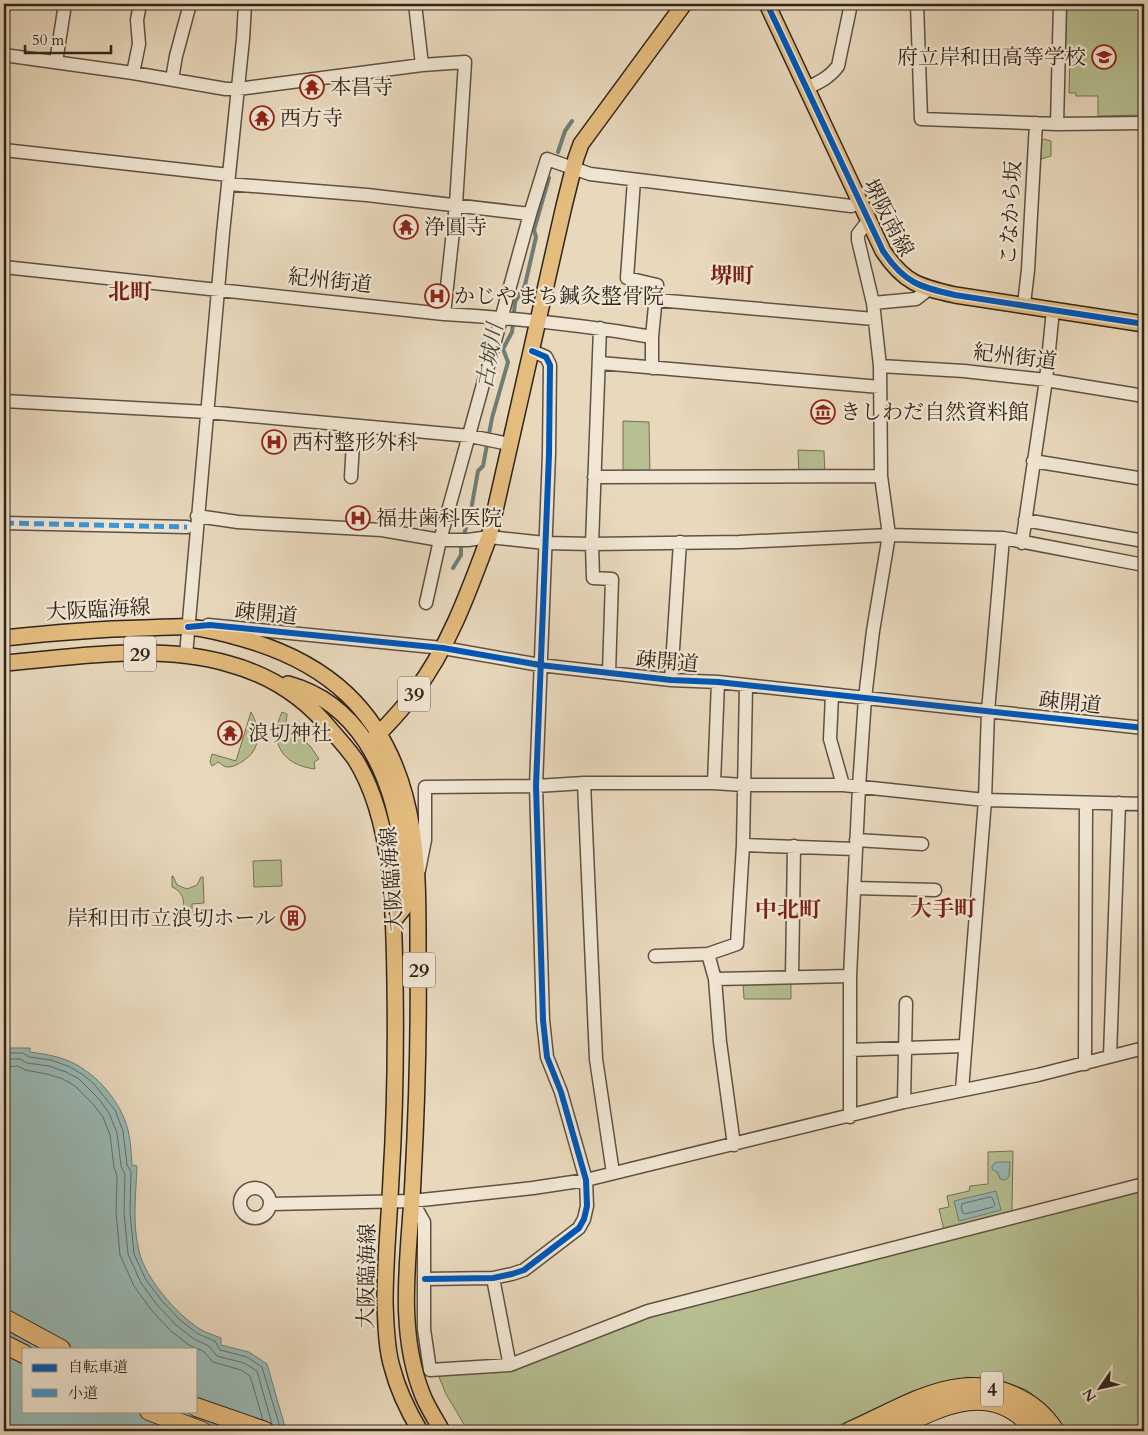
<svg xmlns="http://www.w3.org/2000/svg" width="1148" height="1435" viewBox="0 0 1148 1435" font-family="Cardo,'Noto Serif JP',serif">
<rect width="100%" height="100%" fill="#e8d8bc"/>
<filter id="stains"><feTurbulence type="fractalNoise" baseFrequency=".004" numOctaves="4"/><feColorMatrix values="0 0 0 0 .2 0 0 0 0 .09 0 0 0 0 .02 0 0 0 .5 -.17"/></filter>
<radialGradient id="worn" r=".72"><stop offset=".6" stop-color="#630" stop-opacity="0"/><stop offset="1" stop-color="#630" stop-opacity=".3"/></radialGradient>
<path fill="#b6bf91" stroke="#747256" d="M1067,4H1144V115L1098,116V96H1076V93H1069L1070,56H1065Z
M1044,139L1051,141V156L1041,159V142Z
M623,421L649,422L650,477L623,475Z
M798,450L824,451L825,477H799Z
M251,712C261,730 261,750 243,761C238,764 234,767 228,767C223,767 222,764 218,762L212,766L210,762L212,754L236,761Z
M282,712L287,714L286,723L310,746L319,759L314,762L315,769C282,765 268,742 282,712Z
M281,860L282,886L254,887L253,861Z
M172,876H173L177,885L187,889L197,885L201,877H203L204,903L192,904V915H179C187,904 184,892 172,887Z
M791,982V999H744L743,983Z
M1013,1151L1012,1212L944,1230L939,1209L949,1207L947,1196L969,1191L970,1186L988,1184V1152Z
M1144,1188V1431H1066L1048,1407L1027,1390L1003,1381L967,1377L912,1391L827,1431H468L446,1394L437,1372L511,1369L545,1358L662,1312L860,1264Z"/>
<path fill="#98b9b5" stroke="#6f7d77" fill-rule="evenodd" d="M4,1048H30V1052C44,1054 58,1056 71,1062C97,1074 121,1102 128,1130C131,1141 131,1154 132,1165L137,1166C136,1194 132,1223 139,1251C145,1278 177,1315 200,1329C206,1333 214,1335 221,1338V1345L249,1352L267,1364L285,1427L284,1431H4ZM24,1349H196V1411H24Z
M996,1162H1010L1009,1176L1006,1180L1000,1179L998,1173L992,1169V1166Z
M996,1191L1001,1210L959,1221L954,1201Z"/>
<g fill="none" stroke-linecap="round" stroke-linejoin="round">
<path stroke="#646e68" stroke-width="1" d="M4,1053H23L29,1057L51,1060L68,1066L82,1074L93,1083L115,1110L123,1131L127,1165L131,1171L130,1212L134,1254L146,1280L162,1301L180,1320L198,1334L215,1341L220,1350L247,1357L262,1367L280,1427L279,1431
M4,1059H20L27,1063L49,1066L66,1072L79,1079L99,1099L109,1113L117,1133L121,1166L125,1174L124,1212L128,1254L141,1283L158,1306L176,1325L194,1339L209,1346L217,1356L244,1363L257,1371L272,1424
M4,1067L18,1066L25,1070L47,1074L63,1079L75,1086L93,1104L103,1117L110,1135L114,1167L117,1176L116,1213L120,1255L134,1286L152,1311L171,1331L189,1345L203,1351L213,1362L241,1370L250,1376L263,1420
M991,1197L993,1199L995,1205L993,1207L965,1214L963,1213L961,1207L962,1204Z"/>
<path stroke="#6f7d77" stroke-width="4" d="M558,152L565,131L572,121
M453,568L461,555V545L471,510L478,471L483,466L492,418L508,362L503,349L512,332L515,302L525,285L536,237L534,230L549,178"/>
<g stroke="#5f5143" stroke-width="15">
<path id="minor" d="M415,4L422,65
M917,4L921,119L1057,124L1144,123
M4,55L133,73L226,89H238L422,65L465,62L456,204L444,314
M56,62L65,4
M133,73L139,44L137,20L140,4
M172,79L176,56L190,4
M807,88C820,82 830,77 838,66L851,4
M1057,124L1060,4
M4,150L229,175
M634,180L627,278L657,285L652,337V368
M228,184L367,195L530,214
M4,267L444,314C514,318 584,325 652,337
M657,300L874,319
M873,303L916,299L929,289
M1024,304L1028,270L1036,123
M600,328L592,544L593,578L612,579L609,673
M600,363L880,387
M880,366L964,371L1046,380L1144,396
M4,401L207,412L470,436L509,444
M1033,461L1144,479
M351,477L354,426
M594,477L881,476
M197,516L238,522L382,530L440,540H468L489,537L545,543L592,544L739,542L889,535L1003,538L1144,565
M1025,520L1144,541
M4,523L187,527
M1022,543L1046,380L1053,310
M426,603L440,540L530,214L547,159L590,174L851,206L860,203
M208,625L443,648L540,665L671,680L718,682L1144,728
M186,655L223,233L243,39L245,4
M671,680L680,542
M832,695L830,739L843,785
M584,783L596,1059L613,1173
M714,783L718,682
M856,840L922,844
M743,845L855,849
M419,870L425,840V787L536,786L584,783H714L743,785H843L985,800L1144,804
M854,888L935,890
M708,954L715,979L720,1042L734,1145
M655,956L708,954L737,944L743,845L746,686
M792,977L794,846
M715,979L850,976
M850,1050L964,1046
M1110,1056L1119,803
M1085,1064L1086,803
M962,1090L985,800L988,711L1003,538
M904,1102L906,1003
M850,1117V976L859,787L865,698L873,631L889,535L881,476L880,366L873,303L858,240V234L868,221
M240 1203a15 15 0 1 1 30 0a15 15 0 1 1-30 0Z
M412,1201L424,1222V1329L430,1370L510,1365L648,1311L1144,1184
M270,1204L412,1201L533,1188L586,1180L904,1102L1038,1075L1144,1048
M493,1278L509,1361
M425,1279L493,1278L512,1274L524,1270L579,1228L584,1219L587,1206L586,1180L561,1092L547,1057L543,1020L536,786L549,454L550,365L546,357L532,351"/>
</g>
<g stroke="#31241b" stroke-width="18">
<path id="major" d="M767,4L883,251C904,283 920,287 955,295L1144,324
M4,638C50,633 98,629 144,628C159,628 175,626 189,627C208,629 227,634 244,639C328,663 382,711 405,796C419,848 418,901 418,953C419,1029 417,1104 413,1179C410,1251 395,1327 423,1396C428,1408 436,1420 442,1431
M4,663C78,657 156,643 229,664C270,675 304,697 331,730C339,739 348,749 355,759C394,821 394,915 395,985C396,1050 395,1114 391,1179C389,1221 385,1262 385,1303C386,1324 386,1347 392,1367C398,1391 408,1411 420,1431
M288,684C358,703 389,770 400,836C403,860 403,885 403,909L394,920
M368,745C384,728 401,712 414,693C449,647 469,591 489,537L564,206L576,158L581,144L684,4"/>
</g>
<g stroke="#31241b" stroke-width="20">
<path id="highway" d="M4,1318L61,1349
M4,1344L24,1354
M196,1407L265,1431
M149,1411L202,1431
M850,1431C901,1409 956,1370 1012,1395C1029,1402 1045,1415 1055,1431
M891,1431C939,1407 993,1377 1035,1431"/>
</g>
<use href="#minor" stroke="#f0e6d3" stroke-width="12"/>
<use href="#major" stroke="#e4bc7e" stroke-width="15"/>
<use href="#highway" stroke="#e4bc7e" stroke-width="18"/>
<path stroke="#3d95d4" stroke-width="5" stroke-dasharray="10 5" stroke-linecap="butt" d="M4,523L187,527"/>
<g stroke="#f0e6d3" stroke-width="9">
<path id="cycleway" d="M767,4L883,251C904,283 920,287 955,295L1144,324
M188,627L210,625L443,648L540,665L671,680L718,682L1144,728
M425,1279L493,1278L512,1274L524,1270L579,1228L584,1219L587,1206L586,1180L561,1092L547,1057L543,1020L536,786L549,454L550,365L546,357L532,351"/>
</g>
<use href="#cycleway" stroke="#0057b8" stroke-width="6"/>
</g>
<defs>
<g id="school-ring" transform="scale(1.25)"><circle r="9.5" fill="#f0e6d3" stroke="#8f2418" stroke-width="1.5"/><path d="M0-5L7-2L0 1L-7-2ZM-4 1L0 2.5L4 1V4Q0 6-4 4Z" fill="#8f2418"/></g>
<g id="temple-ring" transform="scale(1.25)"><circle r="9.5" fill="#f0e6d3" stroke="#8f2418" stroke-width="1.5"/><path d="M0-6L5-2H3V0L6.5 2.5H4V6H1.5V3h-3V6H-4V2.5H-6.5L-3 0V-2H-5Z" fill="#8f2418"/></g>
<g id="hospital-ring" transform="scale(1.25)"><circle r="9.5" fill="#f0e6d3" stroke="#8f2418" stroke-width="1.5"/><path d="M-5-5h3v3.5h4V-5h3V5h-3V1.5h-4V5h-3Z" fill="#8f2418"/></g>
<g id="museum-ring" transform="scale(1.25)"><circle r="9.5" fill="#f0e6d3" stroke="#8f2418" stroke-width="1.5"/><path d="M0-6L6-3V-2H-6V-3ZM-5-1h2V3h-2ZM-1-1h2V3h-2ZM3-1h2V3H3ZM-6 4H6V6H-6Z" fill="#8f2418"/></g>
<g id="building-ring" transform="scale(1.25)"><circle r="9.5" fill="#f0e6d3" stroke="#8f2418" stroke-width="1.5"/><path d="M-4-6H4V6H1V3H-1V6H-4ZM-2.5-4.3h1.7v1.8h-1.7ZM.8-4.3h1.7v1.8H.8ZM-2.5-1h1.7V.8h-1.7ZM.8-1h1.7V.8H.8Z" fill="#8f2418"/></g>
</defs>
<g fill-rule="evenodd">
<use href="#school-ring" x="1104" y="57"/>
<use href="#temple-ring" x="312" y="87"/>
<use href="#temple-ring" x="262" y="118"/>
<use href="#temple-ring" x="406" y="227"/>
<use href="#hospital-ring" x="437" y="296"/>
<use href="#museum-ring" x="823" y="412"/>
<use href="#hospital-ring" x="274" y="442"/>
<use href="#hospital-ring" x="358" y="518"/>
<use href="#temple-ring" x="230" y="733"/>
<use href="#building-ring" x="293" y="918"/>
</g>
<g text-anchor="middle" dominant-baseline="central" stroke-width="4.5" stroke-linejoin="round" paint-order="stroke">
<g fill="#f0e6d3" stroke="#6a5e52" stroke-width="1">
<rect x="124" y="636.5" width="32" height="35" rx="4"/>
<rect x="398" y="676.5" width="32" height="35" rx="4"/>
<rect x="403" y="952.5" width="32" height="35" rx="4"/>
<rect x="981" y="1371.5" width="22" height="35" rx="4"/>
</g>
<g font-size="20" font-weight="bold" fill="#31241b">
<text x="140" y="654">29</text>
<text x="414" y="694">39</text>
<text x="419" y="970">29</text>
<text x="992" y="1389">4</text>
</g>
<g font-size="21" fill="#31241b" stroke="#f0e6d3" text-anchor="start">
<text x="1086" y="57" text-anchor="end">府立岸和田高等学校</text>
<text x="330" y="87">本昌寺</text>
<text x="280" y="118">西方寺</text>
<text x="424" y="227">浄圓寺</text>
<text x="454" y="296">かじやまち鍼灸整骨院</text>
<text x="840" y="412">きしわだ自然資料館</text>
<text x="292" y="442">西村整形外科</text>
<text x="376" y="518">福井歯科医院</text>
<text x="248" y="733">浪切神社</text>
<text x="276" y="918" text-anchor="end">岸和田市立浪切ホール</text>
</g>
<g font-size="21" fill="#31241b" stroke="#f0e6d3">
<text transform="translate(1011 213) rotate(-87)">こなから坂</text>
<text transform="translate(888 218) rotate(62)">堺阪南線</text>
<text transform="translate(330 281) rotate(6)">紀州街道</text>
<text transform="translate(1015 357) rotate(7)">紀州街道</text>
<text transform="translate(98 610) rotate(-3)">大阪臨海線</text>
<text transform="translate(266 614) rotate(6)">疎開道</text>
<text transform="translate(667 662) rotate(5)">疎開道</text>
<text transform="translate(1070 703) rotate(6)">疎開道</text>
<text transform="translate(392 879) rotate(-94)">大阪臨海線</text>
<text transform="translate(367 1276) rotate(-89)">大阪臨海線</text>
</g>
<g font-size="22" font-weight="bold" fill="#7a1f14" stroke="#f0e6d3">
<text x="732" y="276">堺町</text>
<text x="130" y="292">北町</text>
<text x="943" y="909">大手町</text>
<text x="788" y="910">中北町</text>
</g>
<g font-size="22" font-style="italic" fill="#4b4942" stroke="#f0e6d3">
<text transform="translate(490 356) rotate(-80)">古城川</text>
</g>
</g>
<rect width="1148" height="1435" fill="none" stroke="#e8d8bc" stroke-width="20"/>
<rect x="5" y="5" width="1138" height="1425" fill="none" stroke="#31241b" stroke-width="2.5"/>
<rect x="10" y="10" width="1128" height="1415" fill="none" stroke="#31241b"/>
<rect x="22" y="1348" width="175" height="65" fill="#f0e6d3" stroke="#a49889"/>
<rect x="32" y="1364" width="25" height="8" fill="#0057b8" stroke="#a49889"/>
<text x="68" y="1372" font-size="15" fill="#31241b">自転車道</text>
<rect x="32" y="1389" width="25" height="8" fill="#3d95d4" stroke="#a49889"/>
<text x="68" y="1398" font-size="15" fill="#31241b">小道</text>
<g transform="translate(1100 1388) rotate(236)" stroke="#f0e6d3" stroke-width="4" paint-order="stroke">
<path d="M0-4L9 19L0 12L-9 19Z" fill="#31241b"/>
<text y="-8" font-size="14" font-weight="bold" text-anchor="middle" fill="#31241b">N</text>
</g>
<path d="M25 45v8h86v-8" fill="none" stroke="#31241b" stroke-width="2.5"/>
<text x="32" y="45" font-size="15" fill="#31241b" stroke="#f0e6d3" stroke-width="4" paint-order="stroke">50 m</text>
<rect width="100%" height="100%" filter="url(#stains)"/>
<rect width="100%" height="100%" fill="url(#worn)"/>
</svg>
